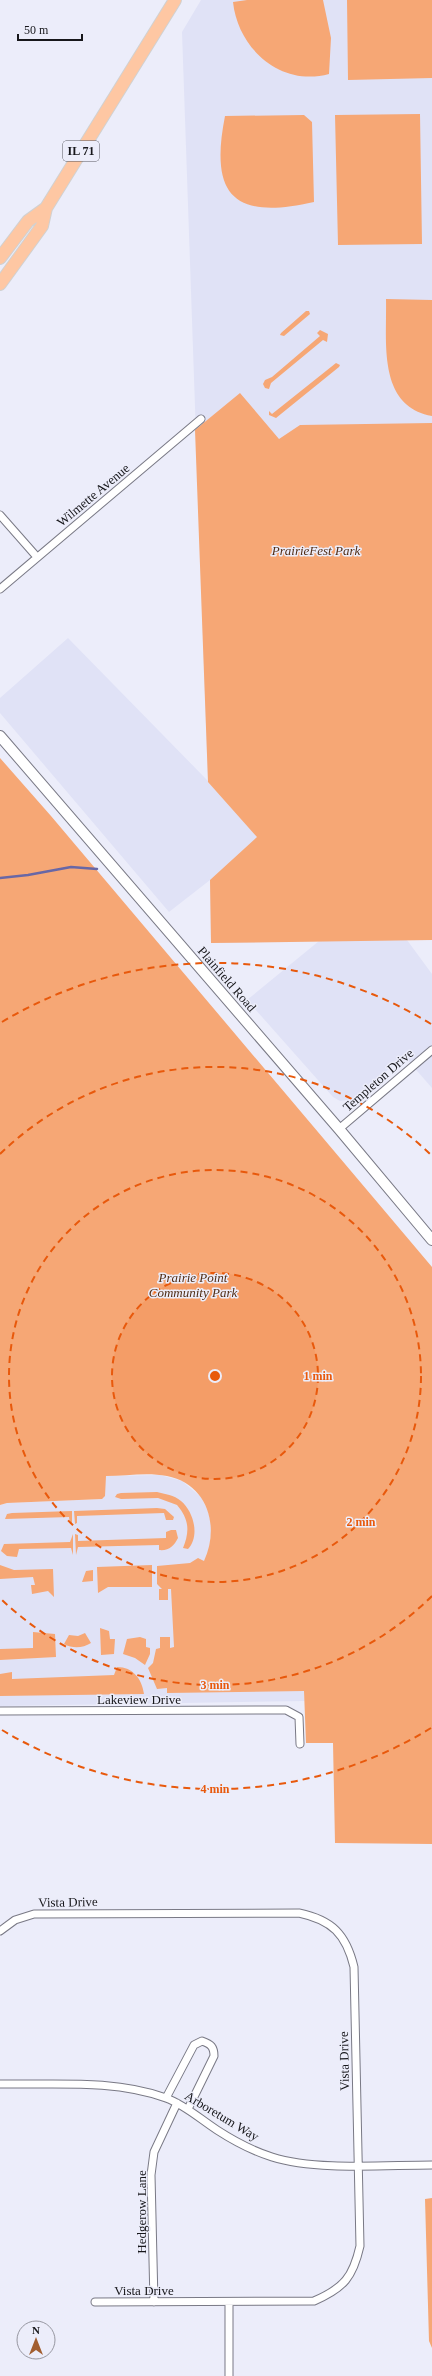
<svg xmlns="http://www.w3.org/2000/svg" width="432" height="2376" viewBox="0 0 432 2376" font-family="Georgia,serif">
<rect width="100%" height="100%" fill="#ecedfa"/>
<path fill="#e0e2f6" d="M201,0H432V940H407L432,974V1088L404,1056L354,1099L340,1101L333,1097L247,1000L319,941L211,943L210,880L169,912L0,713V698L68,638L208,781L182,32Z
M160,1475L182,1481L201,1497L208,1511L212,1528L208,1553L203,1565L304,1691L305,1701L0,1706V1505L7,1503L102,1499L105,1476Z"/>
<path fill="#f6a775" d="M247,0H323L331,38L329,74C281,87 238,49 233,2Z
M347,0H432V78L348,80Z
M420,114L422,244L338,245L335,115Z
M304,115L312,122L314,202C235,220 209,197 225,116Z
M386,299L432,300V416C377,406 387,342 386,299Z
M306,311H309L310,314L284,336L280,335L281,333Z
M320,330L328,334L327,342L323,340L271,383L269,389L265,388L263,384L265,380L272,377L320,336L317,333Z
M336,363L340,365L339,367L276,418L269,415V411L272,414Z
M240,393L279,439L300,425L432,423V940L211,943L210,880L257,837L208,782L195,430Z
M0,758L51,816L432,1267V1844L335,1843L333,1743H306L304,1691L167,1693V1688L157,1689L148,1668L153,1663L156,1649L160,1648V1637H170V1648L174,1647L171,1589H168V1600H159V1589H162L157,1584V1566L190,1563L198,1558L204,1561C220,1527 208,1484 167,1476C147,1472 126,1476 106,1476L105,1496L102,1499L7,1503L0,1505Z
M157,1492C165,1494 174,1495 181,1501C194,1512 200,1536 188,1549L183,1548C190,1531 189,1519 177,1505L158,1498L121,1499L115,1497L117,1494L121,1493Z
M157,1508L165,1509L174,1517L173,1520H166L164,1513L77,1516V1523L75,1524L74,1511Z
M72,1511V1524H70L69,1517L5,1519L7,1514L12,1513Z
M171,1530H176L178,1538C174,1546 169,1551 159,1550V1545L78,1547L76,1555L75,1534L78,1535V1541L166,1538V1532Z
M73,1534V1555L71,1548L19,1549L17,1557L7,1556L1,1551L4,1544L70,1542Z
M0,1565L14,1570L53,1569L54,1597L48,1591L32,1594L31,1585H35L33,1577L0,1579Z
M152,1565V1587H108L98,1593L97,1567Z
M93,1570V1581L82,1582L86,1571Z
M100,1628L109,1631L110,1639H115L114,1654L101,1655Z
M33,1632L55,1634L56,1657L0,1660V1649L33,1648Z
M85,1633L91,1643C83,1648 73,1649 64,1644L69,1635L78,1636Z
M140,1637L146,1639V1647L150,1648V1654L145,1665L135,1658L123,1654L127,1639Z
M117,1667C133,1667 142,1679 144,1694L0,1696V1674L12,1672V1679L114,1675Z
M432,2198V2348L429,2341L425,2199Z"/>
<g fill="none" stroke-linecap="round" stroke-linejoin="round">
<path stroke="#6867a6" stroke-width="2.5" d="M0,878L28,875L71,867L97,869"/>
<g stroke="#797985" stroke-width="9">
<path id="minor" d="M0,515L37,557
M0,589L201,419
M339,1129L432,1050
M0,1711L286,1710L299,1717L300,1744
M0,1931L15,1920L34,1914L299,1913C332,1920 346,1934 354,1967L360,2246C353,2277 344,2288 314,2301L95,2302
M0,2084C54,2085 114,2079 166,2098C185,2105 200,2119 217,2130C234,2141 253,2151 272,2157C316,2171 385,2165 432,2165
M166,2098L194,2045L202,2041C211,2044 214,2047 214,2056L188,2109
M154,2302L151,2175L154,2152L177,2103
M229,2303V2376"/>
</g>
<g stroke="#797985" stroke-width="12">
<path id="secondary" d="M0,736L339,1129L432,1240"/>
</g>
<g stroke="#d1d1d1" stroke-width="14">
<path id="primary" d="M0,258L28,221L46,208
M0,284L42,226L46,208L175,0"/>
</g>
<use href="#minor" stroke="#fff" stroke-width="7"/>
<use href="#secondary" stroke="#fff" stroke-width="10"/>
<use href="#primary" stroke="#fec7a3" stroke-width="12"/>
</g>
<circle cx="215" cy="1376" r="103" fill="#e8590c" fill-opacity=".12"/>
<g fill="none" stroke="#e8590c" stroke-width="2" stroke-dasharray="7 5">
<circle cx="215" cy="1376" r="103"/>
<circle cx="215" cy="1376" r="206"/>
<path d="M432 1596A309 309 0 0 1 0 1598M0 1154A309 309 0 0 1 432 1156"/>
<path d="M431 1728A413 413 0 0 1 2 1730M2 1022A413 413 0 0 1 431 1024"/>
</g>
<g text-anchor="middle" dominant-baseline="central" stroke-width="3" stroke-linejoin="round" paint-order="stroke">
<rect fill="#ecedfa" stroke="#57575e" stroke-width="1" x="63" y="141" width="36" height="20" rx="3"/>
<g font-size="12" font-weight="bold" fill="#17171b">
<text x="81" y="151">IL 71</text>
</g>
<g font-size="13" fill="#17171b" stroke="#ecedfa">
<text transform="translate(93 495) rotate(-40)">Wilmette Avenue</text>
<text transform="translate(227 979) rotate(49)">Plainfield Road</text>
<text transform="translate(378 1080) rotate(-41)">Templeton Drive</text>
<text x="139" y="1699">Lakeview Drive</text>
<text transform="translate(68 1902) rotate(-1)">Vista Drive</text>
<text transform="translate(344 2061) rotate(-91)">Vista Drive</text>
<text transform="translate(222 2116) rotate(31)">Arboretum Way</text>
<text transform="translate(141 2212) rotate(-90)">Hedgerow Lane</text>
<text x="144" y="2290">Vista Drive</text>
</g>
<g font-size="13" font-style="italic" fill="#512d15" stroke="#ecedfa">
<text x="316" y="550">PrairieFest Park</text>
<text x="193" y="1277">Prairie Point<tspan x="193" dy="15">Community Park</tspan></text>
</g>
</g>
<circle cx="215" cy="1376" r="6" fill="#e8590c" stroke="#ecedfa" stroke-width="2"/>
<g font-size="12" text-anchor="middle" font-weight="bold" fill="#e8590c" stroke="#ecedfa" stroke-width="3" stroke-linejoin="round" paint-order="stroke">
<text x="318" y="1380">1 min</text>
<text x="361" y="1526">2 min</text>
<text x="215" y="1689">3 min</text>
<text x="215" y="1793">4 min</text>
</g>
<g transform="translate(36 2340)"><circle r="19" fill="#ecedfa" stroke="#9797a1"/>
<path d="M0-3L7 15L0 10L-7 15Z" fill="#a25e30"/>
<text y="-6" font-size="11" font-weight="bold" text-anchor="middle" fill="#17171b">N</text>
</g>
<path d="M18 34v6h64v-6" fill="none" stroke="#17171b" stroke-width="2"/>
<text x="24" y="34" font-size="12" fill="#17171b" stroke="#ecedfa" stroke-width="3" paint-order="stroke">50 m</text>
</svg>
